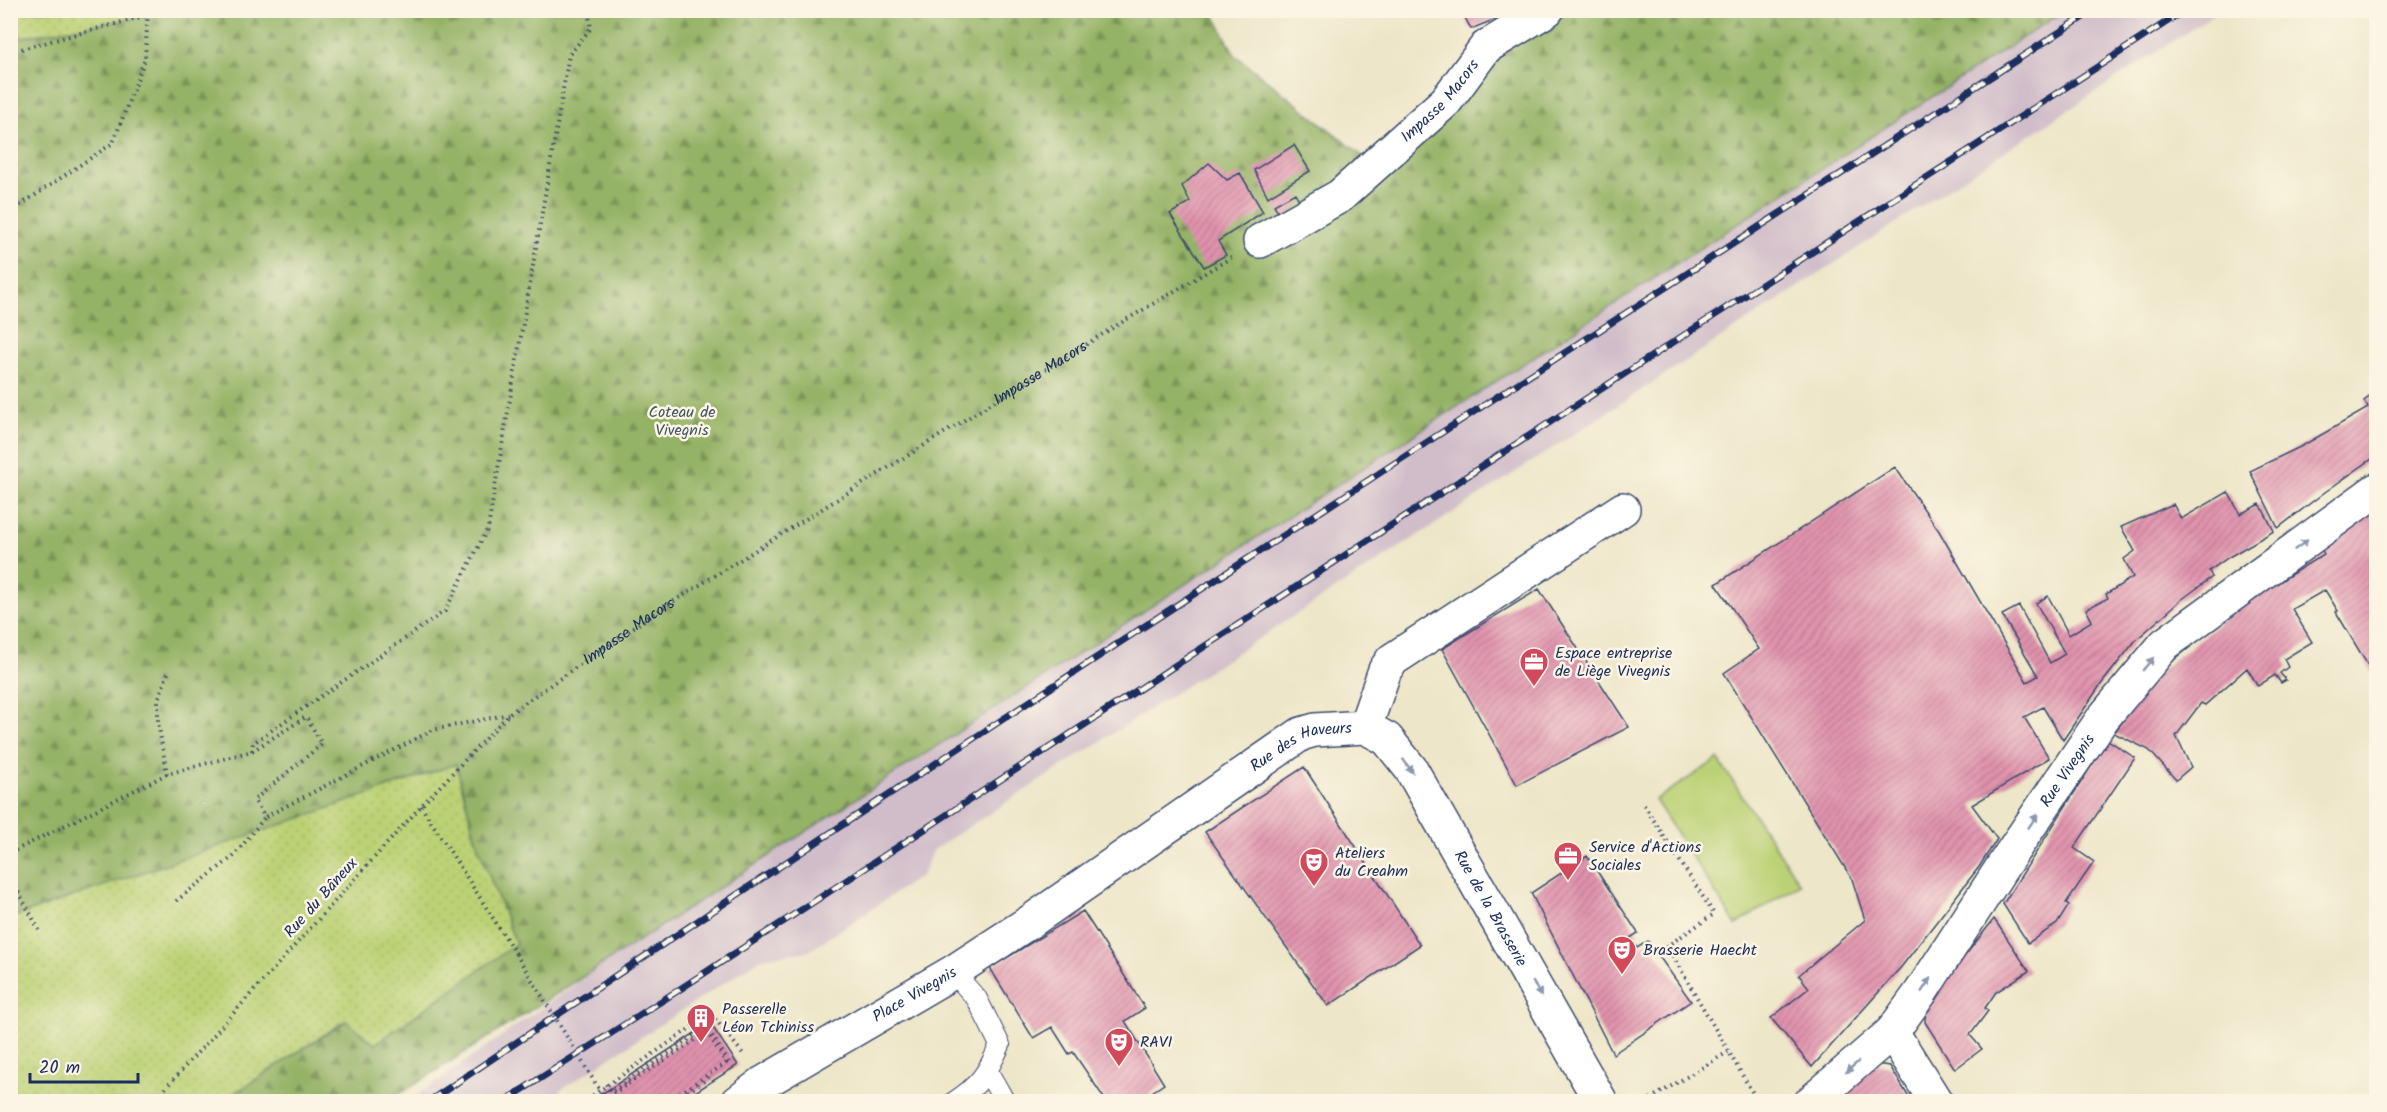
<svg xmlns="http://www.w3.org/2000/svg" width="2387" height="1112" viewBox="0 0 2387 1112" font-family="Kalam,sans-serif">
<defs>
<pattern id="grass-dots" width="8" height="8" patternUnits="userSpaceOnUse" patternTransform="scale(1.5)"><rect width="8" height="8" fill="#bcd174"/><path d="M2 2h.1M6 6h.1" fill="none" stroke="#a1b467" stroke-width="1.8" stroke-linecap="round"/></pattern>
<pattern id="forest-firs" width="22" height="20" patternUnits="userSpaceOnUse" patternTransform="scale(1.5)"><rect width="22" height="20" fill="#95b366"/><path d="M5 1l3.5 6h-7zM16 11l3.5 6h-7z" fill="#799257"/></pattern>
<pattern id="building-hatch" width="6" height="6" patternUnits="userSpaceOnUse" patternTransform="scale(1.5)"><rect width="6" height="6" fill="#e193ad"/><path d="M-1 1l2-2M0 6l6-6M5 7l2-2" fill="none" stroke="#b67890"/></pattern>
</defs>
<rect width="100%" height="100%" fill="#fcf5e5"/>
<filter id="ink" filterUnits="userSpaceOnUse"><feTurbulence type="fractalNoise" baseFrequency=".0167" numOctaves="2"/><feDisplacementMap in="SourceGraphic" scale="12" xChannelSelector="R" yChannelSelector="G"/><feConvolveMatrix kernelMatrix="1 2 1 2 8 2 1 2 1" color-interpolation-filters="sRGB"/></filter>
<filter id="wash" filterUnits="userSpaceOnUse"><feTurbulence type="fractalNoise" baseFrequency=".008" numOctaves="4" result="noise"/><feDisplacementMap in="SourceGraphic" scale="24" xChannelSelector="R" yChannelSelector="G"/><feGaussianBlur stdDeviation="1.35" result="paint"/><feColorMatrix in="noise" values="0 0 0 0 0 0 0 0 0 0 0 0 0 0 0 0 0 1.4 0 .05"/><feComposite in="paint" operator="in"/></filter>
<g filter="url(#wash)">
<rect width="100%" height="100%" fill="#ede6c8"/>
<path fill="#d1bdc9" d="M2064,10L2219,11L1579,431L933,850L922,875L809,951L762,958L562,1089L557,1101H410L609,960Z"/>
<path fill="url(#grass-dots)" stroke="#6c8069" stroke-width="1.5" d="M11,11H162L148,16L11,39Z
M456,764L477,844L516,944L375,1045L345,1021L223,1101H11L10,918Z"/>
<path fill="url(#forest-firs)" stroke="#587162" stroke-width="1.5" d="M162,10L1212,11L1235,55L1374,165L1552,11H2064L609,960L389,1101H223L346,1021L375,1044L516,944L477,844L456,764L11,918V39L148,16Z"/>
<path fill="#bcd174" stroke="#6c8069" stroke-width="1.5" d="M1718,759L1800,884L1736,925L1655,800Z"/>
<g id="blocks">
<path fill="url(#building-hatch)" d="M1461,10H1504L1499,13L1498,18L1471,29Z
M1294,145L1310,171L1268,197L1254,170Z
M1209,163L1227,180L1240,173L1263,212L1218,241L1226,255L1204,267L1170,214L1190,202L1182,186Z
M1295,193L1300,202L1284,221L1274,205Z
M2376,392V456L2325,492L2278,528L2250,471L2302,446L2368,408L2364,401Z
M1895,467L1939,531L2027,682L2038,676L2002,615L2019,606L2050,663L2065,654L2036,603L2048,596L2069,635L2092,621L2086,609L2108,598L2106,594L2133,577L2124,559L2135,551L2121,527L2173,504L2181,519L2228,492L2240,514L2260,504L2274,531L2229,557L2209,571L2212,577L2181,600L2135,641L2099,687L2063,740L2043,707L2024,717L2049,758L1972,805L1997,839L1979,867L1902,966L1812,1067L1771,1018L1809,988L1799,975L1865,920L1852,879L1724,673L1759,649L1716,584Z
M2376,504V558L2369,563L2372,568L2376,566V679L2336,612L2338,611L2325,590L2292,609L2312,642L2284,659L2288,667L2280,673L2286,680L2281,683L2275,675L2258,686L2247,668L2205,705L2201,703L2176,736L2191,767L2176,780L2149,750L2114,733L2159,672L2273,580L2276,584L2324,554L2319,545Z
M1539,589L1629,727L1517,785L1442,649Z
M2108,740L2135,758L2074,848L2094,862L2066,903L2069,905L2057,924L2028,943L2003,904Z
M1304,767L1420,945L1328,1006L1205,832Z
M1587,856L1638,933L1630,938L1637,948L1648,941L1691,1001L1613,1054L1531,893Z
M1083,911L1145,1008L1125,1021L1164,1084L1149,1094L1154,1101H1106L1073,1052L1069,1054L1052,1027L1033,1038L990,968Z
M1994,919L2029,971L1996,992L1985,1008L1988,1011L1970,1035L1982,1049L1955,1069L1925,1022L1926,1005Z
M710,1023L738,1065L681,1101H600L597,1097Z
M1875,1064L1890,1066L1911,1101H1881L1879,1098L1875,1101H1839Z"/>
</g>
</g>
<g filter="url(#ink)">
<use href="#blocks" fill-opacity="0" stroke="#3a4a6e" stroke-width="1.5"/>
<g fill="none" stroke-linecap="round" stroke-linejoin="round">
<g stroke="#3a4a6e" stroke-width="22">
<path id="lane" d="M953,972L977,999L1000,1045C988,1072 980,1085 954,1102
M988,1072L1005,1102"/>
</g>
<g stroke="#3a4a6e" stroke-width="36">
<g id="street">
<path id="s2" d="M1260,241L1340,196L1446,101L1486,47L1547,10"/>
<path id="s3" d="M1365,727L1387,739L1411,769L1601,1102"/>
<path d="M1365,727L1385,670L1392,660L1623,509"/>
<path d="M1892,1032L1936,1102"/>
<path id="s4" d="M738,1102L763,1083L953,972L1031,921L1301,734L1315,730L1365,727"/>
<path id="s5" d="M1811,1102L1892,1032L1921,992L2008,858L2103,718L2165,644L2376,490"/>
</g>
</g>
<g stroke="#3a4a6e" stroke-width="4" stroke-dasharray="1.5 4.5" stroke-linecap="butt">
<path d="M10,52L167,10"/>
<path d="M10,212L113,143L145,59L148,10"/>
<path d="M252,751L253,743L445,611L488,528L569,55L591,28L588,10"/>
<path d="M167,774L158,722V700L169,670"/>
<path d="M1644,805L1714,914L1667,946L1758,1102"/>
<path d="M421,806L516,954"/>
<path d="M10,853L167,774L252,751L306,717L322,744L254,800L265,817L433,730L509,714"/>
<path d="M10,876L39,930"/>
<path d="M176,901L234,856L265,817"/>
<path d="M606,1084L611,1092L705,1029L726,1063L666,1102"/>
<path id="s1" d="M153,1102L421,806L510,713L650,616L1114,327L1232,257"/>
<path d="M583,1102L711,1014L744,1055"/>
<path d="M611,1102L608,1097L709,1031L730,1064L729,1065"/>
<path d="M673,1102L712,1076"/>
<path d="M1645,1102L1728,1052"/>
</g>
<use href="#lane" stroke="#fff" stroke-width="20"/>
<use href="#street" stroke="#fff" stroke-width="33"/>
<g stroke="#1b2f5e" stroke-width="7">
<path id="rail" d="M428,1102C978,730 1537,371 2094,10
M503,1102L674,993L1179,663L2185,10"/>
</g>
<use href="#rail" stroke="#fcf5e5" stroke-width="4.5" stroke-dasharray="14" stroke-linecap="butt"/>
<path stroke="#3a4a6e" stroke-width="4" stroke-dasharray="1.5 4.5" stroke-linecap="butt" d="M516,954L607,1102"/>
</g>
<defs><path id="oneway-solid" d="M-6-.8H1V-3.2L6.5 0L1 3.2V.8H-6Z" transform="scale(1.5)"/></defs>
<g fill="#8d97ae">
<use href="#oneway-solid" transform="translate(2301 545) rotate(-36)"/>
<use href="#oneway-solid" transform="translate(2148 664) rotate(-50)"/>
<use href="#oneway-solid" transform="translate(1408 766) rotate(54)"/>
<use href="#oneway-solid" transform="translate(2033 821) rotate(-56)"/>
<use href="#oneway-solid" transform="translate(1926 985) rotate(-57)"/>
<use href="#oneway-solid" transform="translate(1537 989) rotate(60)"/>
<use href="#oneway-solid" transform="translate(1852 1067) rotate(139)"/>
</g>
</g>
<defs>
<g id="office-pin" transform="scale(1.5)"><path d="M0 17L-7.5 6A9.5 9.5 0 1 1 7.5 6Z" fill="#d1495b" stroke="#fcf5e5"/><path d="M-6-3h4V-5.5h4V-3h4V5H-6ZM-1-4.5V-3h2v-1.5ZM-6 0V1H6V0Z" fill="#fff"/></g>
<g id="theatre-pin" transform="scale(1.5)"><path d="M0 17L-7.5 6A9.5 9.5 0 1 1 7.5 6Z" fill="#d1495b" stroke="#fcf5e5"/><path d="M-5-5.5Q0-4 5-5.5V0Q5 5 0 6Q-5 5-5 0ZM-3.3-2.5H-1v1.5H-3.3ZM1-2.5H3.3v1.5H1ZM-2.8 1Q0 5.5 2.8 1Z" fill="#fff"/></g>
<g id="building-pin" transform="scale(1.5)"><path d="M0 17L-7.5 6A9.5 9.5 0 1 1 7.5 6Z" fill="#d1495b" stroke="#fcf5e5"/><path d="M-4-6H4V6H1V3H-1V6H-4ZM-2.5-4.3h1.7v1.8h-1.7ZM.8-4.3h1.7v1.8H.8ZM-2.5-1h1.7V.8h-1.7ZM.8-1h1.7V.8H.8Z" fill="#fff"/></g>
</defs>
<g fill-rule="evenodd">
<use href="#office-pin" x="1534" y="662"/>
<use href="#office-pin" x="1568" y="856"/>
<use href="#theatre-pin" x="1314" y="862"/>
<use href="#theatre-pin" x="1622" y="950"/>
<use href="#building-pin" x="701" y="1018"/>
<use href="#theatre-pin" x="1119" y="1042"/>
</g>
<g text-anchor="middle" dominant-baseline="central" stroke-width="5" stroke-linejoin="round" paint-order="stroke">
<g font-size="16" fill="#1b2f5e" stroke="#fcf5e5">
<text stroke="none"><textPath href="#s2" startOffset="230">Impasse Macors</textPath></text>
<text stroke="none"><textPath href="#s1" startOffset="1158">Impasse Macors</textPath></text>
<text stroke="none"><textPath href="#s1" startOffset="672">Impasse Macors</textPath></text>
<text stroke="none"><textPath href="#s4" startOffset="669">Rue des Haveurs</textPath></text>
<text stroke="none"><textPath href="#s5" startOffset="422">Rue Vivegnis</textPath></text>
<text transform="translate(321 898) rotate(-48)">Rue du Bâneux</text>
<text stroke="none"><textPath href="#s3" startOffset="224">Rue de la Brasserie</textPath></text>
<text stroke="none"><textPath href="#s4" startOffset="207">Place Vivegnis</textPath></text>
</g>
<g font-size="16" fill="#435864" stroke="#fcf5e5">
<text x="682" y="412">Coteau de<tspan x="682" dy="18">Vivegnis</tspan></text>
</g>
<g font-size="16" fill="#1b2f5e" stroke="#fcf5e5" text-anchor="start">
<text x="1555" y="653">Espace entreprise<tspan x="1555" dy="18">de Liège Vivegnis</tspan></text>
<text x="1589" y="847">Service d'Actions<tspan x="1589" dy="18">Sociales</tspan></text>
<text x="1335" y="853">Ateliers<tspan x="1335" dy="18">du Creahm</tspan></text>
<text x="1643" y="950">Brasserie Haecht</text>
<text x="722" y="1009">Passerelle<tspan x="722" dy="18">Léon Tchiniss</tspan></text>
<text x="1140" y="1042">RAVI</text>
</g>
</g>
<rect width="2387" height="1112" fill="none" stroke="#fcf5e5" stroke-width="36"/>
<path d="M30 1073v9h108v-9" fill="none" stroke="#1b2f5e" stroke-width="3"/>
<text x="39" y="1073" font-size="18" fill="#1b2f5e" stroke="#fcf5e5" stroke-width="4.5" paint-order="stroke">20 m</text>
</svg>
